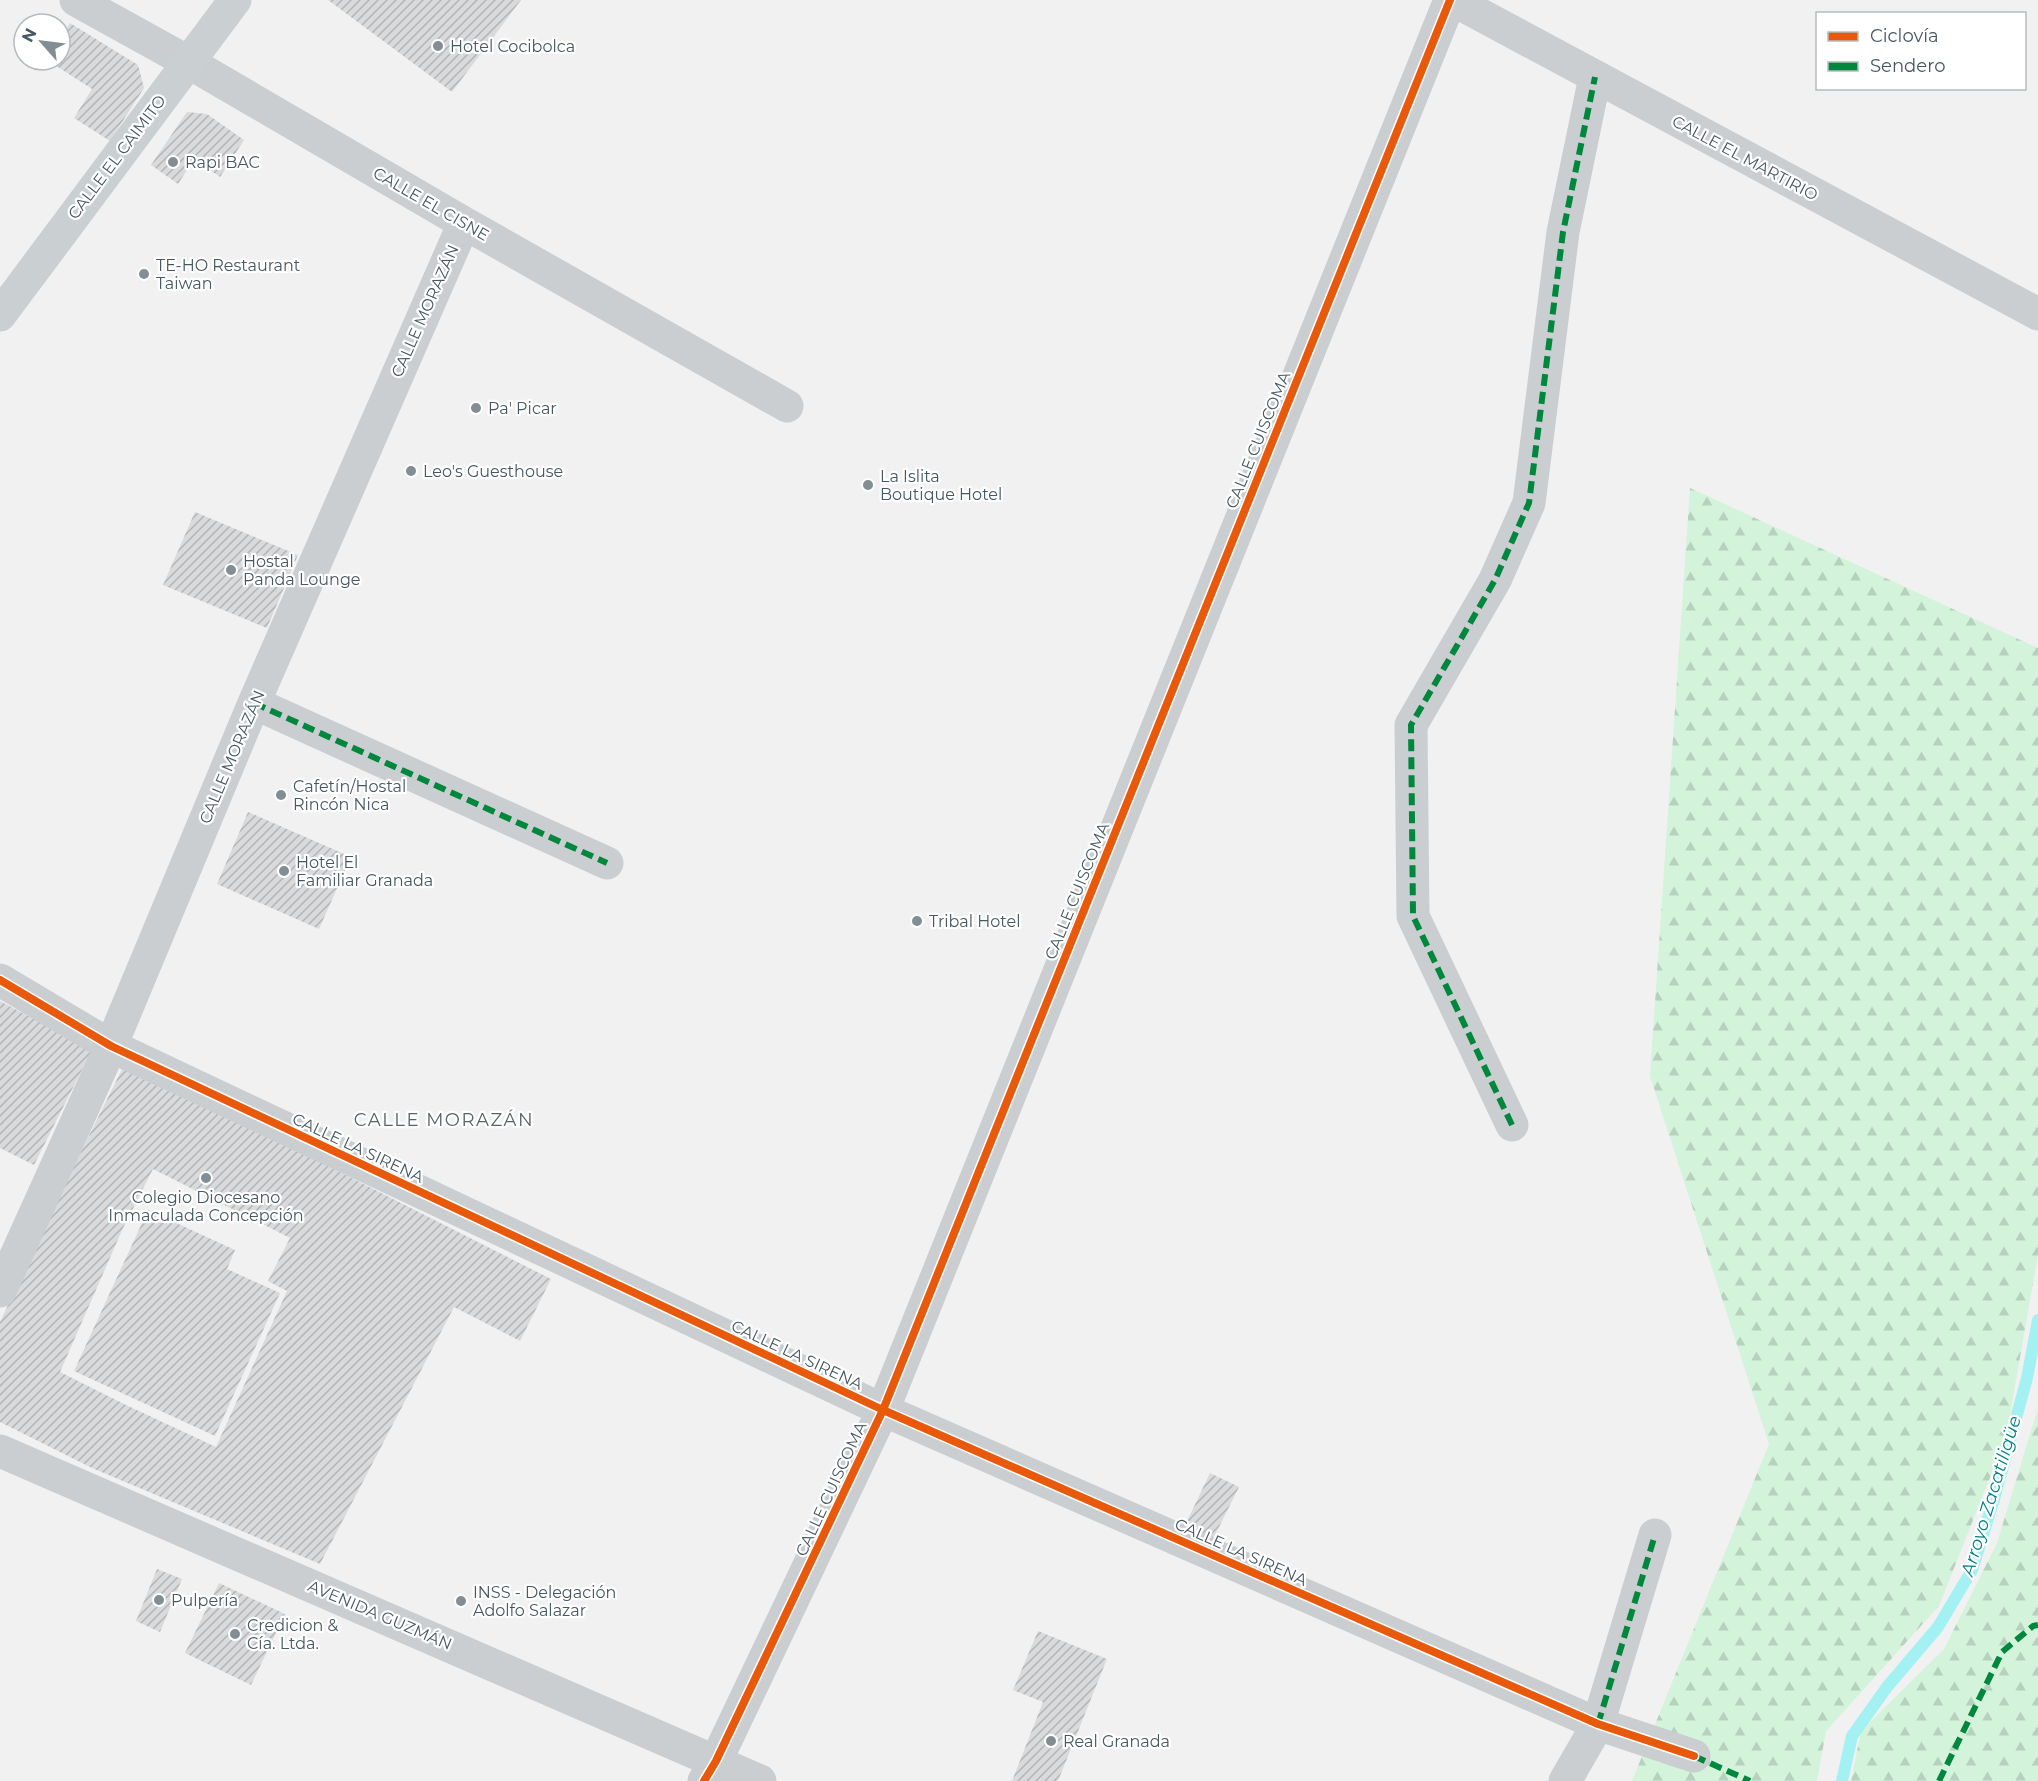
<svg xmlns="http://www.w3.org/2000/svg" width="2038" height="1781" viewBox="0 0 2038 1781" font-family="Montserrat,sans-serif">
<defs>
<pattern id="forest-firs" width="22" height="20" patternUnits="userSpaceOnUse" patternTransform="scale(1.5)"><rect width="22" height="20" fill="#d3f3da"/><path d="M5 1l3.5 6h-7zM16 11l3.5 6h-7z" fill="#b6d2be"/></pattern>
<pattern id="building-hatch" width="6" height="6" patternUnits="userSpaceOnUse" patternTransform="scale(1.5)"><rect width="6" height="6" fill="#d9dadb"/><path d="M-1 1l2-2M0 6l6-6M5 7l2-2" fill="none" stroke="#b2b4b5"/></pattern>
</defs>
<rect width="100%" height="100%" fill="#f2f1f1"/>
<path fill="url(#forest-firs)" d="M1690,488L2038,648V1255L2006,1437L1939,1606L1826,1731L1817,1781H1632L1769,1444L1650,1076Z
M2038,1408V1781H1851L1861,1731L1944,1649L1997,1543Z"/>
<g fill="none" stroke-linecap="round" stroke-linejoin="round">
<path stroke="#a4f1f4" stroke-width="12" d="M1842,1781L1852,1736L1887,1687L1938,1627L1972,1570L1994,1499L2027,1378L2038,1320"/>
</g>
<path fill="url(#building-hatch)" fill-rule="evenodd" d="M328,0H521L452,92Z
M70,23L138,65L144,88L110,141L74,118L92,89L47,60H60V39Z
M187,112L207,114L244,140L220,177L194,159L178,184L151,165Z
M195,512L298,555L267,628L163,585Z
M248,812L351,857L319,929L217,884Z
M0,1001L92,1050L34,1165L0,1148Z
M125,1063L551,1279L520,1341L454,1307L320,1564L92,1468L0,1422V1322L59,1196ZM153,1169L290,1238L268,1281L287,1291L216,1447L124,1404L60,1372L123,1228Z
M148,1210L235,1250L227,1269L280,1293L215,1436L74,1371Z
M1210,1473L1239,1487L1208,1549L1180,1536Z
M157,1569L182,1579L160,1632L136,1621Z
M219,1583L285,1614L251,1685L185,1653Z
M1038,1631L1107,1659L1058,1781H1012L1043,1702L1013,1690Z"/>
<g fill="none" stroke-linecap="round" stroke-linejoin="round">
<path stroke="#caced0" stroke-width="33" d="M76,0L188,62L464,223L787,406
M1453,0L2038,314
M254,703L607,863
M0,980L111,1046L883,1410L1598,1724L1694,1756
M1512,1125L1413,916L1411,725L1495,580L1529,503L1563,232L1595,77
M0,1291L111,1046L254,703L464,223
M0,1451L760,1781
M704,1781L716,1761L883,1410L1450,0
M1565,1781L1598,1724L1655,1535"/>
<path stroke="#cacfd2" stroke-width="33" d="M0,315L235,0"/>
<path stroke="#00873e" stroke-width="6" stroke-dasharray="12 6" stroke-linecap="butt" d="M254,703L607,863
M1512,1125L1413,916L1411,725L1495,580L1529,503L1563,232L1595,77
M1598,1724L1655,1535
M1694,1756L1750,1781
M1939,1781L2002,1652L2033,1626L2038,1625"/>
<g stroke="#fff" stroke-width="11">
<path id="cycleway" d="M0,980L111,1046L883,1410L1598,1724L1694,1756
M704,1781L716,1761L883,1410L1450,0"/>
</g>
<use href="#cycleway" stroke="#e8590c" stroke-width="8"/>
</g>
<g fill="#828e93" stroke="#fff" stroke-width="2">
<circle cx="438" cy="46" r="6"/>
<circle cx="173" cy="162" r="6"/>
<circle cx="144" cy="274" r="6"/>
<circle cx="476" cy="408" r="6"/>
<circle cx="411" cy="471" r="6"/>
<circle cx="868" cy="485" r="6"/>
<circle cx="231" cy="570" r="6"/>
<circle cx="281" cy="795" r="6"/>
<circle cx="284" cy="871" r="6"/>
<circle cx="917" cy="921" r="6"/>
<circle cx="206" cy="1178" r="6"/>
<circle cx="159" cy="1600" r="6"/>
<circle cx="461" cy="1601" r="6"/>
<circle cx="235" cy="1634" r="6"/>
<circle cx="1051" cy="1741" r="6"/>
</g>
<g text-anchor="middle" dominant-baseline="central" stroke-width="4.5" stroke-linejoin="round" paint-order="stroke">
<g font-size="16" fill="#465860" stroke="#fff" text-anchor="start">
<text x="450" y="46">Hotel Cocibolca</text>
<text x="185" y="162">Rapi BAC</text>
<text x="156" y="265">TE-HO Restaurant<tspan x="156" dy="18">Taiwan</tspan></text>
<text x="488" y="408">Pa' Picar</text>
<text x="423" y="471">Leo's Guesthouse</text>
<text x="880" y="476">La Islita<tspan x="880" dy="18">Boutique Hotel</tspan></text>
<text x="243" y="561">Hostal<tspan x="243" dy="18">Panda Lounge</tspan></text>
<text x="293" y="786">Cafetín/Hostal<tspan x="293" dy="18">Rincón Nica</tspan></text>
<text x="296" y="862">Hotel El<tspan x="296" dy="18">Familiar Granada</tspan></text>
<text x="929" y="921">Tribal Hotel</text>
<text x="206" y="1197" text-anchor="middle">Colegio Diocesano<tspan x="206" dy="18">Inmaculada Concepción</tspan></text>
<text x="473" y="1592">INSS - Delegación<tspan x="473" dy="18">Adolfo Salazar</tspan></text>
<text x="171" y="1600">Pulpería</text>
<text x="247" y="1625">Credicion &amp;<tspan x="247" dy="18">Cía. Ltda.</tspan></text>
<text x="1063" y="1741">Real Granada</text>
</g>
<g font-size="16" fill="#465860" stroke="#fff">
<text transform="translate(117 157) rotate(-53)">CALLE EL CAIMITO</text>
<text transform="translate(1745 158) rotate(28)">CALLE EL MARTIRIO</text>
<text transform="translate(431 204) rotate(30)">CALLE EL CISNE</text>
<text transform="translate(425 311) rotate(-66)">CALLE MORAZÁN</text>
<text transform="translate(1258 440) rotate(-68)">CALLE CUISCOMA</text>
<text transform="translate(232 757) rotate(-67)">CALLE MORAZÁN</text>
<text transform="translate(1077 891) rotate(-68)">CALLE CUISCOMA</text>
<text transform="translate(358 1148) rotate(25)">CALLE LA SIRENA</text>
<text transform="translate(797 1355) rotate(25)">CALLE LA SIRENA</text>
<text transform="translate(831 1489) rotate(-65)">CALLE CUISCOMA</text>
<text transform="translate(1241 1552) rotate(24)">CALLE LA SIRENA</text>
<text transform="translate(380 1615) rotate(23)">AVENIDA GUZMÁN</text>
</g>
<g font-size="18" letter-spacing="1.5" fill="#5c6266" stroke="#fff">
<text x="444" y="1120">CALLE MORAZÁN</text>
</g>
<g font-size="18" font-style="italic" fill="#058087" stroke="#fff">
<text transform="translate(1991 1496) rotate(-73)">Arroyo Zacatiligüe</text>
</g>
</g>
<rect x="1816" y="12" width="210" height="78" fill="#ffffff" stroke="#b5bcbf" stroke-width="1.5"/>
<rect x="1828" y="32" width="30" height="9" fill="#e8590c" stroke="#b5bcbf" stroke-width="1.5"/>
<text x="1870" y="42" font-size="18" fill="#465860">Ciclovía</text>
<rect x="1828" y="62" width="30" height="9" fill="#00873e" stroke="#b5bcbf" stroke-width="1.5"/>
<text x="1870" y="72" font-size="18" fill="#465860">Sendero</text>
<g transform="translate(42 42) rotate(298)"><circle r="28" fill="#ffffff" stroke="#b5bcbf" stroke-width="1.5"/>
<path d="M0-4.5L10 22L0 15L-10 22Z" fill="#828e93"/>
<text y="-9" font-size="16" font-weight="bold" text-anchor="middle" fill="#465860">N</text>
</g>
</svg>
